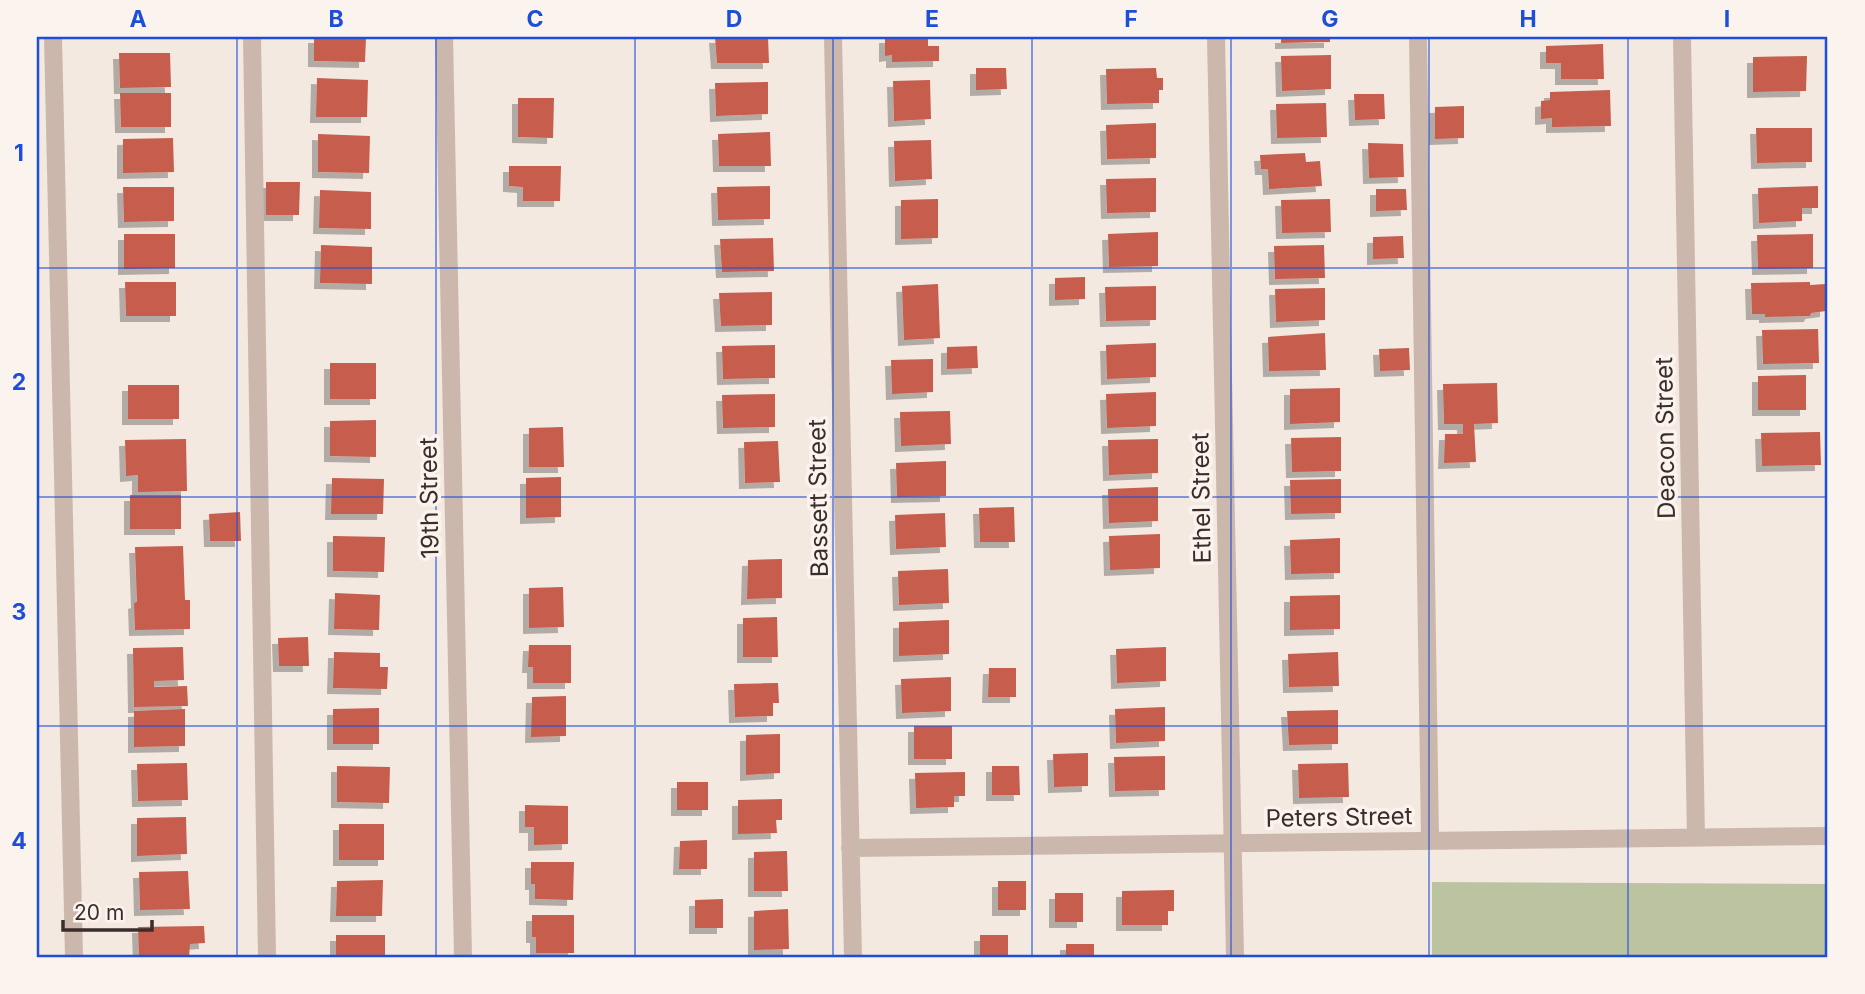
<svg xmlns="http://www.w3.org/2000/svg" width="1865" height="994" viewBox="0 0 1865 994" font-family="Inter,sans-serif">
<defs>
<filter id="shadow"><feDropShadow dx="-6" dy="6" stdDeviation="0" flood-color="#0004"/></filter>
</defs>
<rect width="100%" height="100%" fill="#f3e9e1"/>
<path fill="#bbc3a0" d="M1432,882L1828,884V957H1432Z"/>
<path fill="#c65d4d" filter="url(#shadow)" d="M314,37H366L365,62L314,61Z
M715,37H768L769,63H717Z
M885,37H928V46H939V61L892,62V55L885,56Z
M1281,37H1330V42L1281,43Z
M1603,44L1604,79H1561V63H1546V46Z
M119,53H170L171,87L120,88Z
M1331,55V89L1282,91L1281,56Z
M1807,56L1806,91L1753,92V57Z
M976,68H1006L1007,89L976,90Z
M1156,68L1157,78H1163V90H1159V103L1107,104L1106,69Z
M317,78L368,80L367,117H316Z
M930,80L931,119L894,121L893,81Z
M768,82V114L716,116L715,83Z
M1610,90L1611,126L1552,127V118L1541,119V101L1550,100V92Z
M120,93H171V127H121Z
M1354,94H1384L1385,119L1355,120Z
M518,98H554L553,138L518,137Z
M1326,103L1327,137L1277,138L1276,104Z
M1464,106V138L1435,139V107Z
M1156,123V158L1107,159L1106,125Z
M1756,128H1812V162L1757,163Z
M770,132L771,166H719L718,134Z
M318,134L370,136L369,173L318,172Z
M173,138L174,172L123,173V139Z
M931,140L932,179L895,181L894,141Z
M1368,143L1403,144L1404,177L1369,178Z
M1305,153L1306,162L1320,161L1322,186L1269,189L1268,169H1261L1260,155Z
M509,166H561L560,201H523V187L509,186Z
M1156,178V212L1107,213L1106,179Z
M266,182H300L299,215H266Z
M770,186V219L718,220L717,187Z
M1818,186V208H1802V221L1759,223L1758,188Z
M123,187H174V221L124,222Z
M1376,189H1406L1407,210L1376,211Z
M320,190L371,192V229L319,228Z
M938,199V238L901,239V200Z
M1330,199L1331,232L1282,233L1281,200Z
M1158,232V266L1109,267L1108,234Z
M124,234H175V268L124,269Z
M1813,234V268L1758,269L1757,235Z
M1403,236L1404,258L1373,259V237Z
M773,238L774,271L722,272L720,239Z
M321,245L372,247V284L320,283Z
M1324,245L1325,278L1275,279L1274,246Z
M1085,277V299L1055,300V278Z
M125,282H176V316H126Z
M1810,282V285L1826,284V311L1811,313L1810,316L1765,317V314H1752L1751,283Z
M938,284L940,338L904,340L902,286Z
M1156,286V320L1106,321L1105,287Z
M1325,288V320L1276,322L1275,289Z
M772,292V325L721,326L719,293Z
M1818,329L1819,363L1763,364L1762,330Z
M1325,333L1326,370L1269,371L1268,337Z
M1156,343V377L1107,379L1106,345Z
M775,345V378L723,379L722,346Z
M977,346L978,368L947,369V347Z
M1409,348L1410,370L1380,371L1379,349Z
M933,359V392L892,394L891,360Z
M330,363H376V399H330Z
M1806,375V410H1758V376Z
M1497,383L1498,423L1474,424L1476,462L1444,463L1445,434H1463V424H1444L1443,384Z
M128,385H179V419H128Z
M1340,388V422L1290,424V389Z
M1156,392V426L1107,428L1106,394Z
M775,394V427L723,428L722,395Z
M950,411L951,444L901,446L900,412Z
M376,420V457L330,456V421Z
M563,427L564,467H529V428Z
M1820,432L1821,465L1762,466L1761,433Z
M1341,437V471L1292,472L1291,438Z
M186,439L187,491L138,492V475L126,476L125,440Z
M1158,439V473L1109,475L1108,440Z
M778,441L780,482L745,483L744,442Z
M946,461V496L897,497L896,463Z
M561,477V517L526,518V478Z
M332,478L384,479L383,514H331Z
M1341,479V513L1291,514L1290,480Z
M1158,487V521L1109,523L1108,489Z
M130,495H181V529H130Z
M1014,507L1015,542H980L979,508Z
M240,512L241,541H210L209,514Z
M945,513L946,547L896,549L895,515Z
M1160,534V568L1110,570L1109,536Z
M333,536L385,537L384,572L333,571Z
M1340,538V573L1291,574L1290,540Z
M183,546L185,600H190V629L135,630L134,603L137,602L135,547Z
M782,559V598L747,599L748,560Z
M948,569L949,603L899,605L898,571Z
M563,587L564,627L529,628V588Z
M335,593L380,595L379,630L334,629Z
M1340,595V629L1290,630V596Z
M777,617L778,657H743V618Z
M949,620V654L899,656V622Z
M308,637L309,666H279L278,638Z
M529,645H571V683H533V667H528Z
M183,647L184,680L154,681V687L187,686L188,706L134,707L133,648Z
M1166,647V681L1117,683L1116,649Z
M334,652L380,653V667H388L387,689L333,688Z
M1338,652L1339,686L1289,687L1288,654Z
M989,668H1016V697H988Z
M951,677V711L902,713L901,679Z
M778,683L779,703H773V716L735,717L734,684Z
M566,696V736L531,737L532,697Z
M1165,707V741L1116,743L1115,709Z
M379,708V744H333V709Z
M185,709V746L134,747V711Z
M1338,710V744L1289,745L1287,711Z
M914,726H952V759H914Z
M780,734V773L746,775V735Z
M1088,753V786L1054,787L1053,754Z
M1165,756V790L1115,791L1114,757Z
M187,763L188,800L138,801L137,764Z
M1348,763L1349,797L1299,798L1298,764Z
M337,766L390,767L389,803L337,802Z
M992,766H1019L1020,795H992Z
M965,772V796H954V807L916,808L915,773Z
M677,782H708V810H677Z
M782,799V820H776L777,833L738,834V800Z
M525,805L568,806V844L534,845V827H525Z
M186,817L187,854L137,856V818Z
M339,824H384V860H339Z
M707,840V869H679L680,841Z
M787,851L788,891H754V852Z
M531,862H574L573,900L535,899V884H531Z
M188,871L190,909L140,910L139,872Z
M383,880L382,916H336L337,881Z
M998,881H1026V910H998Z
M1174,890V911H1168V925H1122V891Z
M1055,893H1083V922H1055Z
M723,899V928H695V900Z
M788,909L789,949L754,950V911Z
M532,915H574V953H536V937H532Z
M204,926L205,943L190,944L189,957H139L138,927Z
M336,935H385V957H336Z
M980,935H1008V957H980Z
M1066,944H1094V957H1066Z"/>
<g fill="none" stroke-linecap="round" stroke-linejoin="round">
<path stroke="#ccb7ac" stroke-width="18" d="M53,37L74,957
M252,37L267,957
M444,37L463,957
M833,37L853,957
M1216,37L1235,957
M1418,37L1430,840
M1682,37L1696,838
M850,848L1828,836"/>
</g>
<path fill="none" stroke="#1d4ed8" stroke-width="2" stroke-opacity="0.55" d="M237,37V957M436,37V957M635,37V957M833,37V957M1032,37V957M1231,37V957M1429,37V957M1628,37V957M37,268H1828M37,497H1828M37,726H1828"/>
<g text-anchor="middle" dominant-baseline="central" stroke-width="7" stroke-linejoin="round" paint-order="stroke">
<g font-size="24" fill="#3a2e2b" stroke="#fbf3ee">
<text transform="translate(1665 438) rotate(-91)">Deacon Street</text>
<text transform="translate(429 498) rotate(-91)">19th Street</text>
<text transform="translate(818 498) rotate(-91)">Bassett Street</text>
<text transform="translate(1201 498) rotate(-91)">Ethel Street</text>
<text transform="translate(1339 817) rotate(-1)">Peters Street</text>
</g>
</g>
<rect width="1865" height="994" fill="none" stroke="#fbf3ee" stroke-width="77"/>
<path d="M63 920v10h89v-10" fill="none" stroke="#3a2e2b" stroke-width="3.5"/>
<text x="74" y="920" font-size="21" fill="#3a2e2b" stroke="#fbf3ee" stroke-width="5" paint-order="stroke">20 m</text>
<rect x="38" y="38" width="1788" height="918" fill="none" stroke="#1d4ed8" stroke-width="2.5"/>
<g font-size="23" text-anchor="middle" font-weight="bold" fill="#1d4ed8">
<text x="138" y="27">A</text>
<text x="336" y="27">B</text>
<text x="535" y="27">C</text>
<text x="734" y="27">D</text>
<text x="932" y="27">E</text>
<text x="1131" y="27">F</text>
<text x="1330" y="27">G</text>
<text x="1528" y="27">H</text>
<text x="1727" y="27">I</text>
<text x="19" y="161">1</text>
<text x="19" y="390">2</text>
<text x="19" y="620">3</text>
<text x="19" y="849">4</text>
</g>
</svg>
